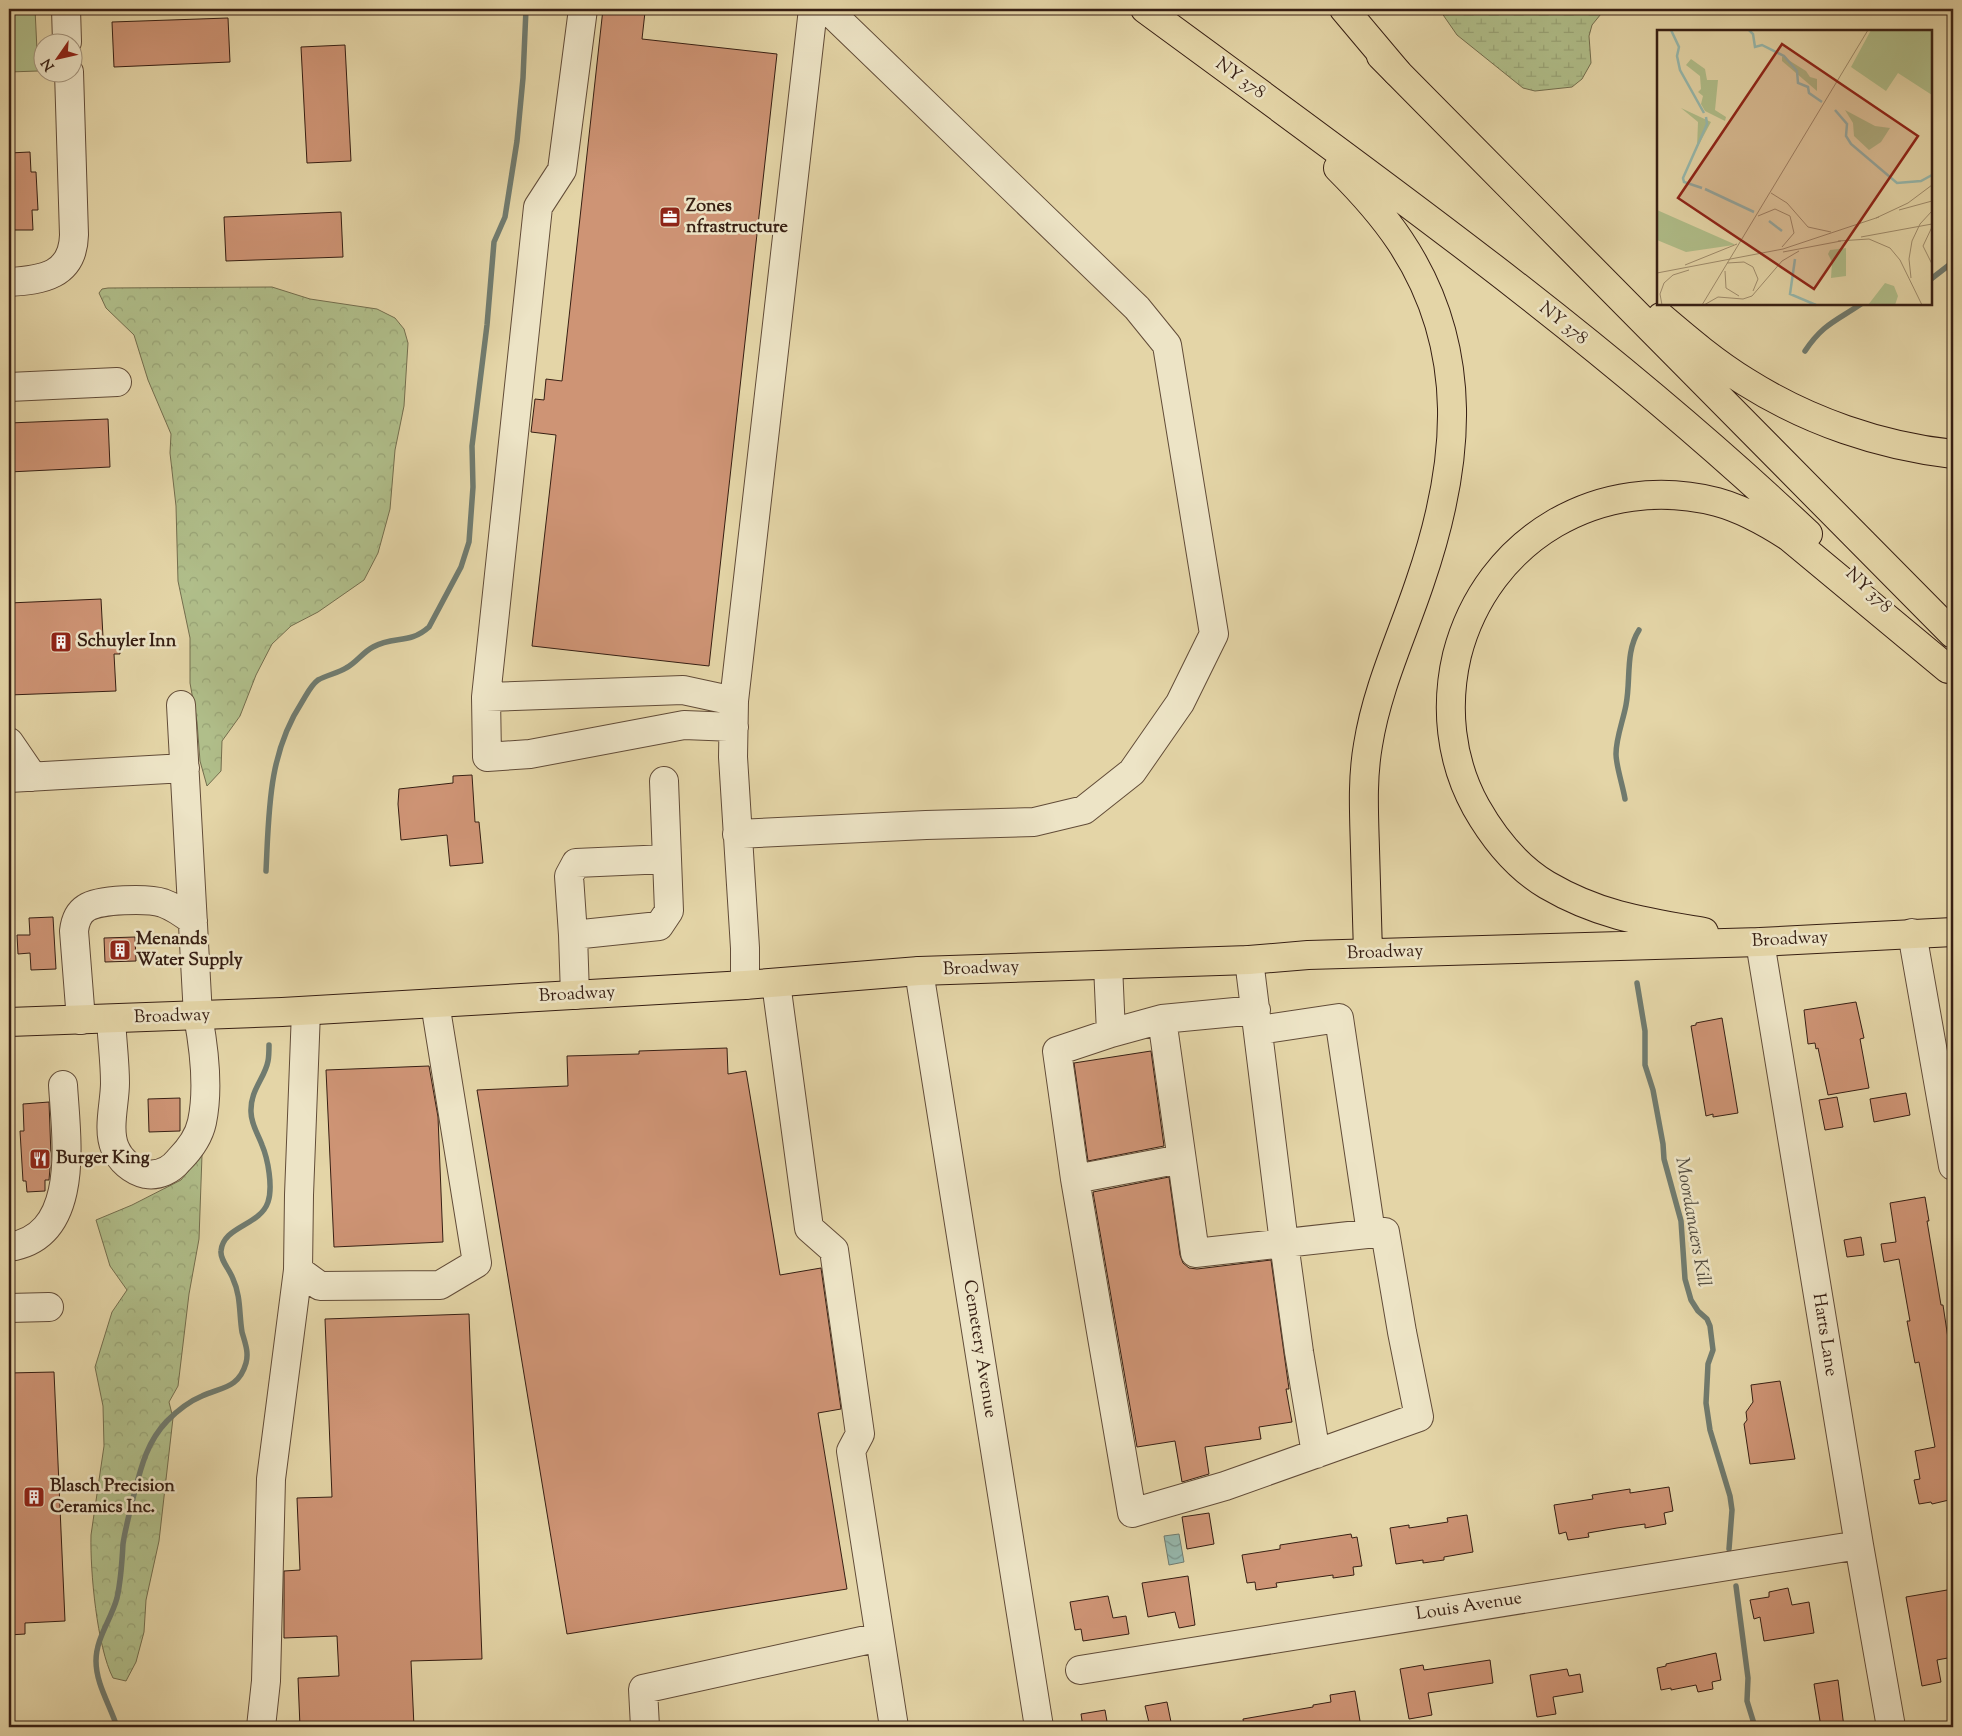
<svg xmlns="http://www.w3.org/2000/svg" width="1962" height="1736" viewBox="0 0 1962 1736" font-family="'Sorts Mill Goudy',serif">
<defs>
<pattern id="forest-crowns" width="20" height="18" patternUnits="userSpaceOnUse" patternTransform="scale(1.25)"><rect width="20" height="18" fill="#b0be8a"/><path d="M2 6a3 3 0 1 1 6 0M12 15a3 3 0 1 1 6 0" fill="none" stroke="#98a376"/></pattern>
<pattern id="wetland-marsh" width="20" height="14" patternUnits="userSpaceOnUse" patternTransform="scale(1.25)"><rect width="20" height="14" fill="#b0be8a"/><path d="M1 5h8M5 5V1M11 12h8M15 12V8" fill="none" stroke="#98a376"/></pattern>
<pattern id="water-waves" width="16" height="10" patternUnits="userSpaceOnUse" patternTransform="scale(1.25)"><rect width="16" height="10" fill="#96b8ad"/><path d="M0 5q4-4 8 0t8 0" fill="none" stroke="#7b958c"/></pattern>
</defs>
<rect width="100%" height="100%" fill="#e4d5a7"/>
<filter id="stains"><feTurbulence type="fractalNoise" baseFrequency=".004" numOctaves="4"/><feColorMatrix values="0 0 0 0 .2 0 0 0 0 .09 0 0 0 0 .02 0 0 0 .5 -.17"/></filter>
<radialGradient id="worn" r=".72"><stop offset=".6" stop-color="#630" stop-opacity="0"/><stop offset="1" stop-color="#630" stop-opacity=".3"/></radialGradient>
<path fill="url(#forest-crowns)" stroke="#746e4e" d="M272,287L310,299L377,309L395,318L404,329L408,343L404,406L395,450L390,509L378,553L364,580L318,612L291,626L272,644L256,675L240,716L222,741L221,771L207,786L200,761L197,722L190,683V638L178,581L176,506L170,453L171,434L148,380L134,335L106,308L99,293L102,289L108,288Z
M202,1155L199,1239L189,1294L178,1386L169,1402L173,1418L159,1541L146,1600L144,1632L136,1662L126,1681L113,1678C97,1647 90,1571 91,1535L104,1446L103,1406L95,1367L112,1312L127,1290L110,1266L96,1220L132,1205L181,1180Z"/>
<path fill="url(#wetland-marsh)" stroke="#746e4e" d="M1439,9H1605L1592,25L1589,36L1591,63L1582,79L1572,87L1535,91L1523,88L1457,35Z"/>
<path fill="#b0be8a" stroke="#746e4e" d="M9,9H35L38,71L9,72Z"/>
<path fill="url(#water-waves)" stroke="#707b6f" d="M1179,1534L1184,1562L1169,1565L1164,1536Z"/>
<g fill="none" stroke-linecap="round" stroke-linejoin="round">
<path stroke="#707b6f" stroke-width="5.5" d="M1931,279L1953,262
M1805,351C1823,324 1836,321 1861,304
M1625,799C1623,786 1616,766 1616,754C1616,738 1623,721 1626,705C1631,680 1625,652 1639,630
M266,871C269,811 268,754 302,702C307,694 311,685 318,680C327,675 338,673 346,668C356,663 363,652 373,647C394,635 409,645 429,627L461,567L469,542L473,487L472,446L487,325L494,242L505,217L517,141L523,78L526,9
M1637,983L1645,1031V1065L1653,1090L1663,1144L1664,1159L1681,1221L1685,1279L1691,1300L1698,1311L1707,1319L1710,1326L1713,1350L1708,1364L1706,1403L1710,1430L1730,1496L1732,1510L1729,1549
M1736,1586L1748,1678L1747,1701L1755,1727
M117,1727C110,1705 96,1684 96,1661C96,1638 111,1620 117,1598C121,1580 122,1563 123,1544C125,1530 129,1516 132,1502C140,1472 145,1444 167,1421C176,1412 190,1401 202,1396C222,1387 239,1388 246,1363C249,1352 245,1343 242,1332C239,1314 241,1296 233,1279C230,1270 220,1260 221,1251C223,1226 260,1226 268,1202C273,1187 268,1159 262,1145C258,1134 251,1124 251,1112C250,1090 265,1078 268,1061C269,1056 269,1050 269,1045"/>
</g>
<path fill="#ce9475" stroke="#371f13" d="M603,9L645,12L642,39L777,54L709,666L532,646L556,435L531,432L535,399L544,400L546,379L562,381Z
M228,18L230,62L114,67L112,22Z
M345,45L351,161L307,163L301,47Z
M30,152L31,172H36L38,210H32L33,230H9V153Z
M341,212L343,257L226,261L224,217Z
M108,419L110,467L9,472V423Z
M101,599L103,637L119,636L120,654H114L116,691L9,695V603Z
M472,775L475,822H479L483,863L450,866L447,835L401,840L398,804L399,789L453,783V776Z
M53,917L56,969L31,970L30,953L18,954L17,935H30L29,918Z
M135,937L136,961L105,962L104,938Z
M1856,1002L1864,1038L1860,1039L1869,1088L1828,1095L1818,1048L1816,1049L1815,1043L1808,1044L1804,1010Z
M1722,1018L1738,1113L1713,1117V1114L1706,1116L1691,1026L1696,1025V1023Z
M727,1048L728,1074L746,1071L780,1275L821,1268L841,1409L818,1413L847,1589L567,1634L477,1090L568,1086L567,1056L639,1054V1051Z
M1151,1051L1164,1146L1088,1161L1074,1063Z
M429,1066L438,1117L443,1242L334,1247L326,1070Z
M1906,1093L1910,1115L1874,1122L1870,1099Z
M1837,1097L1843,1127L1825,1130L1819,1100Z
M180,1098V1131L149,1132L148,1099Z
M49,1102L51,1156L49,1180H45V1191L27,1192L26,1181H23L20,1131H24L23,1104Z
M1169,1177L1180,1255L1183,1263L1189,1268L1197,1269L1271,1260L1289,1389H1286L1292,1422L1259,1427L1261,1439L1205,1447L1209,1474L1182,1482L1175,1441L1137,1447L1093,1192Z
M1925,1197L1929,1221H1927L1941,1305H1943L1946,1325L1953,1372V1497L1949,1498V1500L1932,1504L1931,1502L1919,1504L1914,1480L1920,1479L1915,1451L1935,1447L1919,1362L1915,1363L1907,1321H1910L1899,1259L1884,1262L1881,1244L1896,1242L1890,1203Z
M1861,1237L1864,1255L1847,1257L1844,1240Z
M469,1314L482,1659L411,1661L414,1727H300L298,1678L339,1676L337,1636L284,1638V1571L300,1570L297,1498L332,1497L325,1319Z
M54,1372L65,1621L25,1623V1634L9,1635V1373Z
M1780,1381L1795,1459L1750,1464L1744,1424L1747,1420L1746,1412L1753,1402L1751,1385Z
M1669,1487L1673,1511L1664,1513L1666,1524L1645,1528V1524L1617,1528L1588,1533L1589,1537L1568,1540L1566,1532L1559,1534L1554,1505L1593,1499L1592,1495L1630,1489V1493Z
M1209,1513L1214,1544L1187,1549L1182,1517Z
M1467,1515L1473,1552L1444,1557V1560L1423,1563V1560L1396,1564L1390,1528L1409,1525V1528L1448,1522L1447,1518Z
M1351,1534L1352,1538L1357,1537L1362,1566L1353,1567L1354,1575L1333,1578V1575L1276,1583L1277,1587L1256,1590L1255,1582L1247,1583L1242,1555L1280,1549V1545Z
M1188,1576L1195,1625L1179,1628L1175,1612L1148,1617L1142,1583Z
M1788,1588L1792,1605L1809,1602L1814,1633L1764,1641L1760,1617L1754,1619L1750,1600L1769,1597V1592Z
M1953,1589V1657L1937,1660L1941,1682L1922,1686L1906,1597Z
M1108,1596L1113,1618L1126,1616L1129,1634L1083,1641L1081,1629L1075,1630L1070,1602Z
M1716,1653L1721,1680L1712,1682L1713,1689L1698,1692L1696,1685L1671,1690V1688L1661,1690L1657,1668L1666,1666V1664Z
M1490,1660L1493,1683L1428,1693L1432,1715L1409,1719L1400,1669L1423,1665L1424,1670Z
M1567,1669L1569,1676L1580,1674L1583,1692L1553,1697L1556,1714L1537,1717L1530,1675Z
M1838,1680L1844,1727H1821L1814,1684Z
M1355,1691L1361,1727H1244L1243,1719L1313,1707V1705L1331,1702L1330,1695Z
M1167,1702L1172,1727H1150L1145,1706Z
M1105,1710L1108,1727H1083L1081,1714Z"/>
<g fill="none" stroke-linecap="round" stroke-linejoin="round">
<g stroke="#624c38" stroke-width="30">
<path id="minor" d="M66,9L67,42
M9,282C42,280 73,276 74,235L69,72
M9,387L117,382
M486,697L538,207L562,170L583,9
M734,727L684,725L530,754L487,757L486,697L683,690L734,701
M9,742L33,777
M9,778L185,768
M737,834L926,825L1034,822L1084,810L1132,772L1180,703L1214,634L1167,345L1137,308L827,9
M1912,933L1953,1166
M573,935L569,876L576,863L667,859
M1760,942L1859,1545L1891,1727
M1249,960L1284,1243L1299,1352L1316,1454
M1108,965L1111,1033L1162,1019L1256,1010
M919,971L1039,1727
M776,983L809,1228L834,1250L860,1434L851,1451L894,1727
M745,985V948L733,757L734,701L813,9
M575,995L573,935L659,926L669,911L664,781
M306,1011L299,1195L298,1270L320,1286L440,1285L477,1263L435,1003
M111,1019C112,1040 115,1062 115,1083C115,1103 107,1129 115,1148C120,1160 132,1171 146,1174C159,1176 171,1170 179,1160C189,1150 199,1136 202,1122C209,1089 204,1048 198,1016L181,705
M81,1020L74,931C75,922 78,913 86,908C99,899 148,898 163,903C174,907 184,914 193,921
M1259,1030L1339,1018L1371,1233
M1111,1033L1057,1051L1075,1179L1132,1513L1225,1486L1419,1417L1402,1332L1385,1232L1195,1253L1162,1019
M1075,1179L1181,1159
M9,1247C82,1236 66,1137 63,1085
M9,1308L49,1307
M1080,1670L1859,1545
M261,1727L266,1681L271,1479L298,1270
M645,1727L643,1689L880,1637"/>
</g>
<g stroke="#371f13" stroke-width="30">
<path id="major" d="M1145,9C1372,176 1603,340 1808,534
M1381,56L1953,634
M1338,168C1361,191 1382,214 1400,241C1472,349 1460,466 1420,582C1402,636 1377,688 1368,745C1362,779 1364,814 1365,849C1366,884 1367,918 1368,953
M1661,317C1688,340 1715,363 1746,382C1808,421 1880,446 1953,454
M1704,932C1645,922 1600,916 1547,885C1517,867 1493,837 1476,807C1450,760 1445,706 1457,655C1487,538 1601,472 1717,502C1743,509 1766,522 1789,537L1948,669
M9,1022L282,1012L745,985L919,971L1249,960L1308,955L1760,942L1953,932"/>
</g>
<g stroke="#371f13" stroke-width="30">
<path id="highway" d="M1344,9L1397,72"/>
</g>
<use href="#minor" stroke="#ede4c6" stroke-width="28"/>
<use href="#major" stroke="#e4d5a7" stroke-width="28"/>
<use href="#highway" stroke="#e4d5a7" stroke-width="28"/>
</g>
<defs>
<g id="office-square" transform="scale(1.125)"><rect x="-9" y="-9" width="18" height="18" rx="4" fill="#8f2418" stroke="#ede4c6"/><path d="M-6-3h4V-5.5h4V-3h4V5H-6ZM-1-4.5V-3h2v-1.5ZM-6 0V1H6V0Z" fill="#fff"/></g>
<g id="building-square" transform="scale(1.125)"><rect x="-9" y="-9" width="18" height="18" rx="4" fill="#8f2418" stroke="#ede4c6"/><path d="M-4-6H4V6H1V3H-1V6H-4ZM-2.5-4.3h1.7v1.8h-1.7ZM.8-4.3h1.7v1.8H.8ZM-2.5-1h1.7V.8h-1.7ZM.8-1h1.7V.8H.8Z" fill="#fff"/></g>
<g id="restaurant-square" transform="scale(1.125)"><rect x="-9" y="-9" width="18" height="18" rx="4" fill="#8f2418" stroke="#ede4c6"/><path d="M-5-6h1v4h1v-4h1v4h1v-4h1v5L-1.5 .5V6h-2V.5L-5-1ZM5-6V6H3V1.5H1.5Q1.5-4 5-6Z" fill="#fff"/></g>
</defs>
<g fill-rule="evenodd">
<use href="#office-square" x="670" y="217"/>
<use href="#building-square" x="61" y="642"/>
<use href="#building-square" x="120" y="950"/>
<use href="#restaurant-square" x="40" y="1159"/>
<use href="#building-square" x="34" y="1497"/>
</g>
<g text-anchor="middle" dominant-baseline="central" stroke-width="5" stroke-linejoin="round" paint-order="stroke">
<g font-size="18" fill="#371f13" stroke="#ede4c6">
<text transform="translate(1240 79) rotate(36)">NY 378</text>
<text transform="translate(1563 324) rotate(39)">NY 378</text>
<text transform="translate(1868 591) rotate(44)">NY 378</text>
<text transform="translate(1790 940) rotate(-3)">Broadway</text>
<text transform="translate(1385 953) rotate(-2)">Broadway</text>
<text transform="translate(981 969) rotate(-2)">Broadway</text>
<text transform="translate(577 995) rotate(-3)">Broadway</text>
<text transform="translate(172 1017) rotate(-2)">Broadway</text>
<text transform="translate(1824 1335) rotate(81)">Harts Lane</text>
<text transform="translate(979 1349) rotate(81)">Cemetery Avenue</text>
<text transform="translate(1469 1607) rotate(-9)">Louis Avenue</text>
</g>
<g font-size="18" font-weight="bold" fill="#371f13" stroke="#ede4c6" text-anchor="start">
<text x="686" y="207">Zones<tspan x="686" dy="21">nfrastructure</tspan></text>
<text x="77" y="642">Schuyler Inn</text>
<text x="136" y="940">Menands<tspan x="136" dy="21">Water Supply</tspan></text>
<text x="56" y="1159">Burger King</text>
<text x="50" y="1487">Blasch Precision<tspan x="50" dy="21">Ceramics Inc.</tspan></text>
</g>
<g font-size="19" font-style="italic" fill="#544d41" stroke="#ede4c6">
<text transform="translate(1692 1222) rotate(80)">Moordanaers Kill</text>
</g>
</g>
<g transform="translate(1657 30)">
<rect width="275" height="275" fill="#e4d5a7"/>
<path d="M125,26L149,41L153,47L160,49V61L125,31ZM188,80L218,96L233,98L224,112L212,120L197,106L196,93Z" fill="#b0be8a"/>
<path d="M34,29L48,39L50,50H61L58,80L69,87L68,91L48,81L44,74L46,66L41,62L44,59L43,46L29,35ZM24,78L54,92L40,118L41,92ZM189,218V246L174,248L175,232L171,224L173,220ZM228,253L237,256L241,266L238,275H211Z" fill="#b0be8a"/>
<path d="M214,0H275V65L241,43L229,61L194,37ZM0,180L77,214V215L29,222L0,210Z" fill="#b0be8a"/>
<path d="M258,0H271L266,14L254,9ZM232,5L253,14L247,27L226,18ZM252 27a6 6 0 1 1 12 0a6 6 0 1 1-12 0Z" fill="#b0be8a"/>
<path fill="none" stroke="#96b8ad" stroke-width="2.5" d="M14,0L22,17L20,26L23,40L47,83M92,0L96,4L98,17L105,15L127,26L140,41L141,53L151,57L152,63L165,72M178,80L190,94L189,106L194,114L240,153L264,151L275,145M45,158L27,152L26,148L50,94L49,87M48,159L97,182M112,191L125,201M138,229L133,264L159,275"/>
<path fill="none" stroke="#9f8c6c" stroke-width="1" d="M114,163L130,173L151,197L174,202M242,180L275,171M101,186L118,179L133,186L137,203L125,217M219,188L251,173L275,155M275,197L266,216L275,234M204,207L275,194M181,211L212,209L233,218L243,230L265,275M126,222L184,211M70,233L87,232L96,237L101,249L96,261M28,235L80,214M68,241L69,258L82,266M0,243L126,219L222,187M254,248L252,229L255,211L263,194L275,181M5,275L3,264L7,253L16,245L32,240M45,275L211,0M47,275L61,267L86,269L95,266L125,231L142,221"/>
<path fill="#8f2418" fill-opacity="0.15" stroke="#8f2418" stroke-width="2.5" d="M125,14L261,106L157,259L21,168Z"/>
<rect width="275" height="275" fill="none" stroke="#371f13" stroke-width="2.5"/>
</g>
<rect width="1962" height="1736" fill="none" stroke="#e4d5a7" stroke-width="30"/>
<rect x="10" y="10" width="1942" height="1716" fill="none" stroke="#371f13" stroke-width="2.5"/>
<rect x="15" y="15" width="1932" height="1706" fill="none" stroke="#371f13"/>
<g transform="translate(58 58) rotate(236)"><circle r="24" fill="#ede4c6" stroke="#a4957e"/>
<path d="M0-4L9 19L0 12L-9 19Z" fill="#8f2418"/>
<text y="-8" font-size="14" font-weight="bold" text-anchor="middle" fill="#371f13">N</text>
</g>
<rect width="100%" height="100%" filter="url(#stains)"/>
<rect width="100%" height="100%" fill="url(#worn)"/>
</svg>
